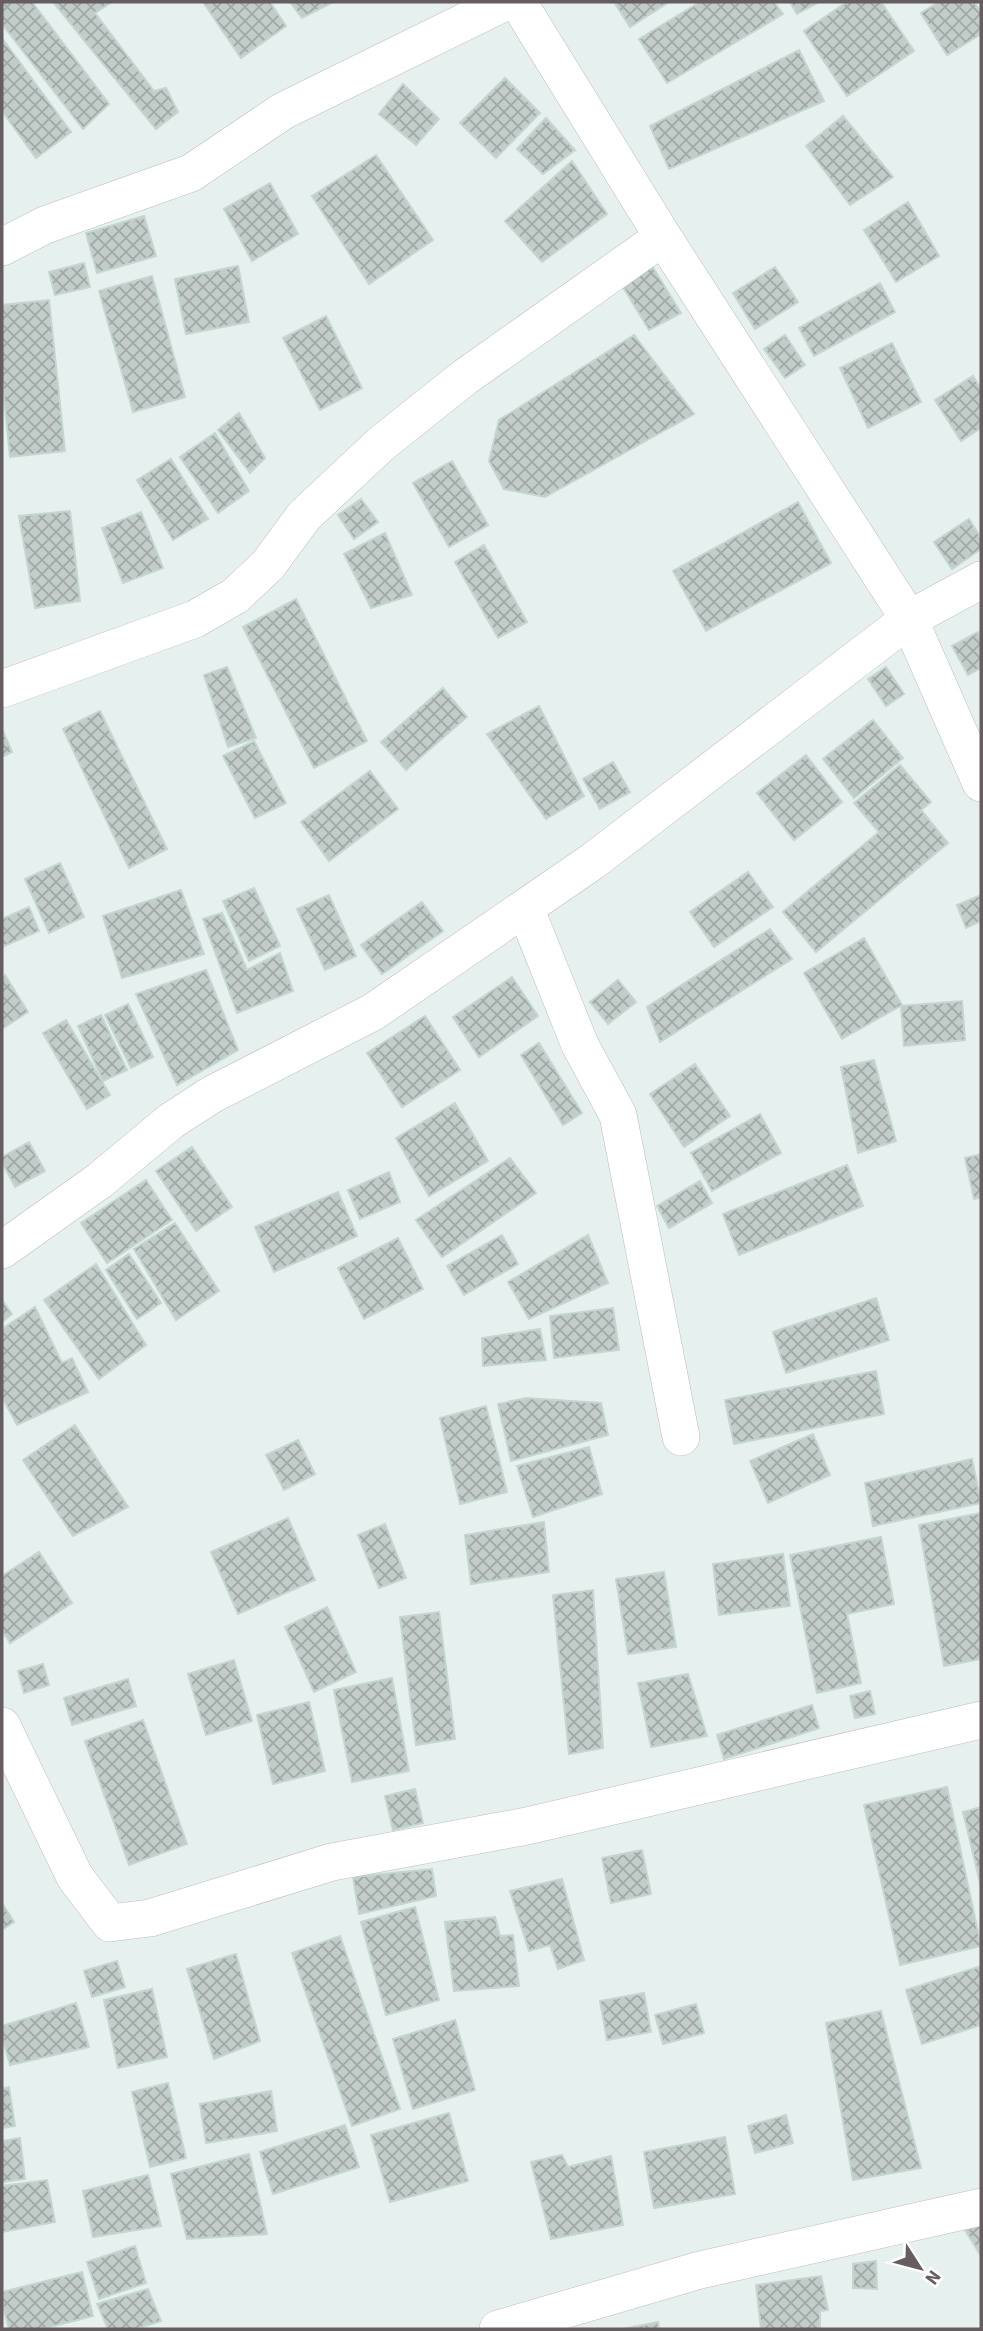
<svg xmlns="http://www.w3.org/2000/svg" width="983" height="2331" viewBox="0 0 983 2331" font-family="'Source Sans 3',sans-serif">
<defs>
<pattern id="building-cross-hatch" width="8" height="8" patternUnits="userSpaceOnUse" patternTransform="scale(1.75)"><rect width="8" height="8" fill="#c2ccc9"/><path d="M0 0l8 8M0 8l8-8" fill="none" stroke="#a1a9a7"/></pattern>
</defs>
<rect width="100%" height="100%" fill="#e5f0ef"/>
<path fill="url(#building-cross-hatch)" stroke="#c3d6d2" stroke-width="2" d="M2,2H32L109,104L83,129L2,24Z
M53,2H112L95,13L154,91L166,88L178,112L156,129Z
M203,2H270L286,26L241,58Z
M290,2H333L302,18Z
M614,2H669L630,27Z
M700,2H774L783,14L667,83L639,39Z
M790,2H819L797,14Z
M847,2H881L914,51L847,96L804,31Z
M939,2H974L981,12V34L947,55L921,13Z
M2,38L71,132L36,158L2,111Z
M799,50L824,101L669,169L650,126Z
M505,78L540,113L496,158L460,123Z
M403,84L439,119L416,145L379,114Z
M843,116L893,177L850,205L806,146Z
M546,118L575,150L543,174L517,149Z
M376,155L433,240L369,284L312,196Z
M572,161L607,214L542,262L505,221Z
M270,183L298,234L252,261L224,209Z
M908,202L939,256L896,282L864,230Z
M144,216L156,256L97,273L86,233Z
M84,263L90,287L55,295L49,272Z
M238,266L249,322L186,334L175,279Z
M652,266L681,313L649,330L623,287Z
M775,267L798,302L755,329L733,293Z
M152,276L185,397L133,412L99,291Z
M880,283L895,312L814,356L799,328Z
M49,300L65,451L10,457L2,377V305Z
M326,316L362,388L320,410L283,338Z
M634,335L694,414L545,497L504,489L489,461L499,420Z
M785,335L805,365L785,378L764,349Z
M892,343L921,402L868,428L840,368Z
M973,376L981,389V428L961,441L935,400Z
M239,413L265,458L250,473L218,430Z
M215,433L249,491L218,513L180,457Z
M171,459L208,519L173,540L137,480Z
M452,461L488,525L449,547L413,483Z
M361,499L378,522L354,539L338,515Z
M798,502L831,563L706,631L673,571Z
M70,511L80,601L35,608L19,516Z
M141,512L163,568L123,583L102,528Z
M969,519L981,538V549L952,569L934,542Z
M385,533L412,595L371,608L344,554Z
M484,545L527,622L498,638L455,562Z
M296,599L367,741L314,768L243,627Z
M978,632L981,637V668L968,675L952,646Z
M227,667L256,738L228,747L204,675Z
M886,667L904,694L886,706L868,679Z
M443,688L467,717L406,770L381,742Z
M539,706L584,796L546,819L487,734Z
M100,711L167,849L129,868L63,729Z
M873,720L903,758L854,798L823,759Z
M2,729L12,752L2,757Z
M254,741L286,803L255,818L223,756Z
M806,755L842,802L794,840L757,793Z
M613,762L630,792L600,809L583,779Z
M900,765L931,802L921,810L948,843L816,952L783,912L879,832L854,803Z
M370,771L398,809L329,861L301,822Z
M60,863L84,917L49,933L25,879Z
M748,872L773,907L714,947L690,912Z
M254,888L280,946L249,961L223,901Z
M181,890L204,954L122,978L103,916Z
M329,895L356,956L325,970L297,909Z
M981,895V921L966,928L957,905Z
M422,902L443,931L382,974L361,945Z
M29,907L39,931L2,947V919Z
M222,913L247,970L280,953L293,991L237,1013L203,919Z
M770,929L792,959L660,1042L647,1007Z
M864,938L902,1005L842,1039L804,973Z
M206,970L238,1050L177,1085L136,994Z
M5,975L28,1012L2,1029V977Z
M512,977L538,1016L479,1057L453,1017Z
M618,980L636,1002L608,1024L590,1002Z
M962,1001L965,1040L904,1046L901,1006Z
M128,1004L153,1057L131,1068L105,1015Z
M101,1015L127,1070L103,1081L78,1026Z
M425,1016L460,1070L402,1107L367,1053Z
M66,1020L110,1095L87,1109L43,1033Z
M539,1043L582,1113L563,1125L521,1055Z
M874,1060L896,1141L858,1153L841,1067Z
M695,1064L730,1116L684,1147L650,1094Z
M455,1103L488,1161L429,1196L396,1138Z
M760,1114L781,1153L712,1191L691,1153Z
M29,1142L45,1171L15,1187L2,1162V1157Z
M192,1147L232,1207L196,1231L156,1171Z
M981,1154V1198L974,1199L965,1158Z
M510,1158L536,1193L442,1257L416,1220Z
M847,1165L863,1206L739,1255L723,1214Z
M389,1172L400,1202L360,1219L348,1190Z
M146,1180L172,1220L107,1263L81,1223Z
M700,1181L712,1203L669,1228L657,1206Z
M338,1192L357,1236L274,1272L255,1227Z
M175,1223L219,1291L176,1320L134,1249Z
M502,1235L518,1264L464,1295L447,1266Z
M588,1235L608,1283L529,1319L508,1282Z
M398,1238L423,1289L364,1319L338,1268Z
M129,1254L161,1303L137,1319L106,1270Z
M96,1264L146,1345L99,1379L44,1300Z
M876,1298L889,1340L786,1373L773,1332Z
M2,1300L12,1314L2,1322Z
M35,1307L62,1363L72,1358L88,1392L17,1425L2,1397V1329Z
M613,1308L619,1350L554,1358L550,1316Z
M540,1329L546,1360L483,1366L482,1338Z
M876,1371L884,1414L734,1444L725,1400Z
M526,1398L601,1403L608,1435L511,1461L498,1404Z
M486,1406L507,1492L460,1504L440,1418Z
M75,1425L128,1507L73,1536L23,1460Z
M813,1434L830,1475L768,1503L750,1461Z
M298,1440L315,1474L284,1490L266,1455Z
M589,1447L602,1494L533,1517L517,1466Z
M972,1459L981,1503L873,1526L865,1483Z
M981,1513V1659L944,1666L919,1525Z
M288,1518L315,1580L238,1614L211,1552Z
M544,1522L549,1572L471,1584L465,1535Z
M385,1524L406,1578L379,1588L358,1535Z
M881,1537L894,1604L847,1614L861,1683L817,1693L790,1555Z
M39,1552L72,1603L10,1643L2,1630V1576Z
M783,1554L790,1606L719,1615L713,1564Z
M664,1572L676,1647L628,1654L616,1579Z
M593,1590L603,1748L569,1754L553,1595Z
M327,1607L356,1672L314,1692L285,1627Z
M439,1612L455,1739L416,1745L400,1617Z
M234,1660L252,1721L206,1735L188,1674Z
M43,1664L49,1685L24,1693L18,1671Z
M688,1674L707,1736L651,1747L638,1683Z
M392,1678L409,1771L352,1782L334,1690Z
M128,1679L136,1706L72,1725L64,1698Z
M870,1691L875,1714L855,1718L850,1696Z
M309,1702L325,1771L273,1784L257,1715Z
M812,1705L819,1728L724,1759L717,1735Z
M143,1720L187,1844L129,1865L85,1741Z
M947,1787L981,1946L900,1965L864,1805Z
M415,1789L423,1823L393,1830L385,1796Z
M981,1807V1887L963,1812Z
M642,1850L651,1894L611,1903L602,1858Z
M432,1869L436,1896L359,1914L353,1877Z
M562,1879L584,1960L558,1969L550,1945L529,1951L510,1891Z
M2,1903L14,1922L2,1930Z
M415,1907L439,2000L386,2015L361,1922Z
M495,1917L500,1936L513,1935L519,1986L454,1991L445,1922Z
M340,1936L400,2109L352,2126L292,1953Z
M236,1954L260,2041L214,2059L187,1969Z
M117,1961L125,1987L92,1997L84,1971Z
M981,1966V2025L922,2044L906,1990Z
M152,1989L167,2057L118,2068L104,2000Z
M644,1993L651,2032L607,2040L600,2001Z
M76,2003L89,2047L10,2065L2,2036V2026Z
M696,2004L704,2033L663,2044L655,2015Z
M881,2011L921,2168L853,2180L826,2023Z
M455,2020L475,2090L413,2109L393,2039Z
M168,2083L186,2158L150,2167L132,2092Z
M9,2087L15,2126L2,2128V2089Z
M271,2091L277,2131L206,2143L200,2104Z
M449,2113L468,2181L390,2202L371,2135Z
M786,2115L793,2143L755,2153L748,2126Z
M345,2125L359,2167L273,2194L260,2152Z
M725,2137L735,2194L654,2208L644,2152Z
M20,2138L25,2179L2,2182V2141Z
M249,2154L267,2234L187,2239L171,2174Z
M562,2155L568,2167L611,2156L623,2225L551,2239L531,2162Z
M148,2175L161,2226L93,2237L83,2191Z
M47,2180L55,2222L2,2232V2186Z
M981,2225V2256L965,2230Z
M135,2246L146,2283L99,2299L87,2262Z
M876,2261L877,2289L853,2288V2264Z
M82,2272L93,2316L42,2329H9L2,2302V2292Z
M821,2276L828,2310L820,2311V2329H761L756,2285Z
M148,2289L161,2321L135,2329H108L97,2304Z
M658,2322L659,2329H623Z"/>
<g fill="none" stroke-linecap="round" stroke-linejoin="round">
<g stroke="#c2babd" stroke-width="38">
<path id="minor" d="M518,2L663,237L909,619L981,783
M2,247L45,225L191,173L283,111L505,2
M2,689L195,619L235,596L268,565L304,516L382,443L465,377L663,237
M525,908L580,1045L618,1115L681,1437
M2,1250L99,1181L171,1121L211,1095L373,1012L593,861L909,619L981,580
M2,1726L75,1877L110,1923L150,1918L332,1862L527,1826L981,1720
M498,2329L700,2270L981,2207"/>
</g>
<use href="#minor" stroke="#fff" stroke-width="37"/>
</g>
<rect width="983" height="2331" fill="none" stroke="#675d60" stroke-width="7"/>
<g transform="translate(920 2268) rotate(126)" stroke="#ffffff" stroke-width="5" paint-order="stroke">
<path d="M0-5L12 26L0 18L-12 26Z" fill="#675d60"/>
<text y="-10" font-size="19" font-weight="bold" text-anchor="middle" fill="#675d60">N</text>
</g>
</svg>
